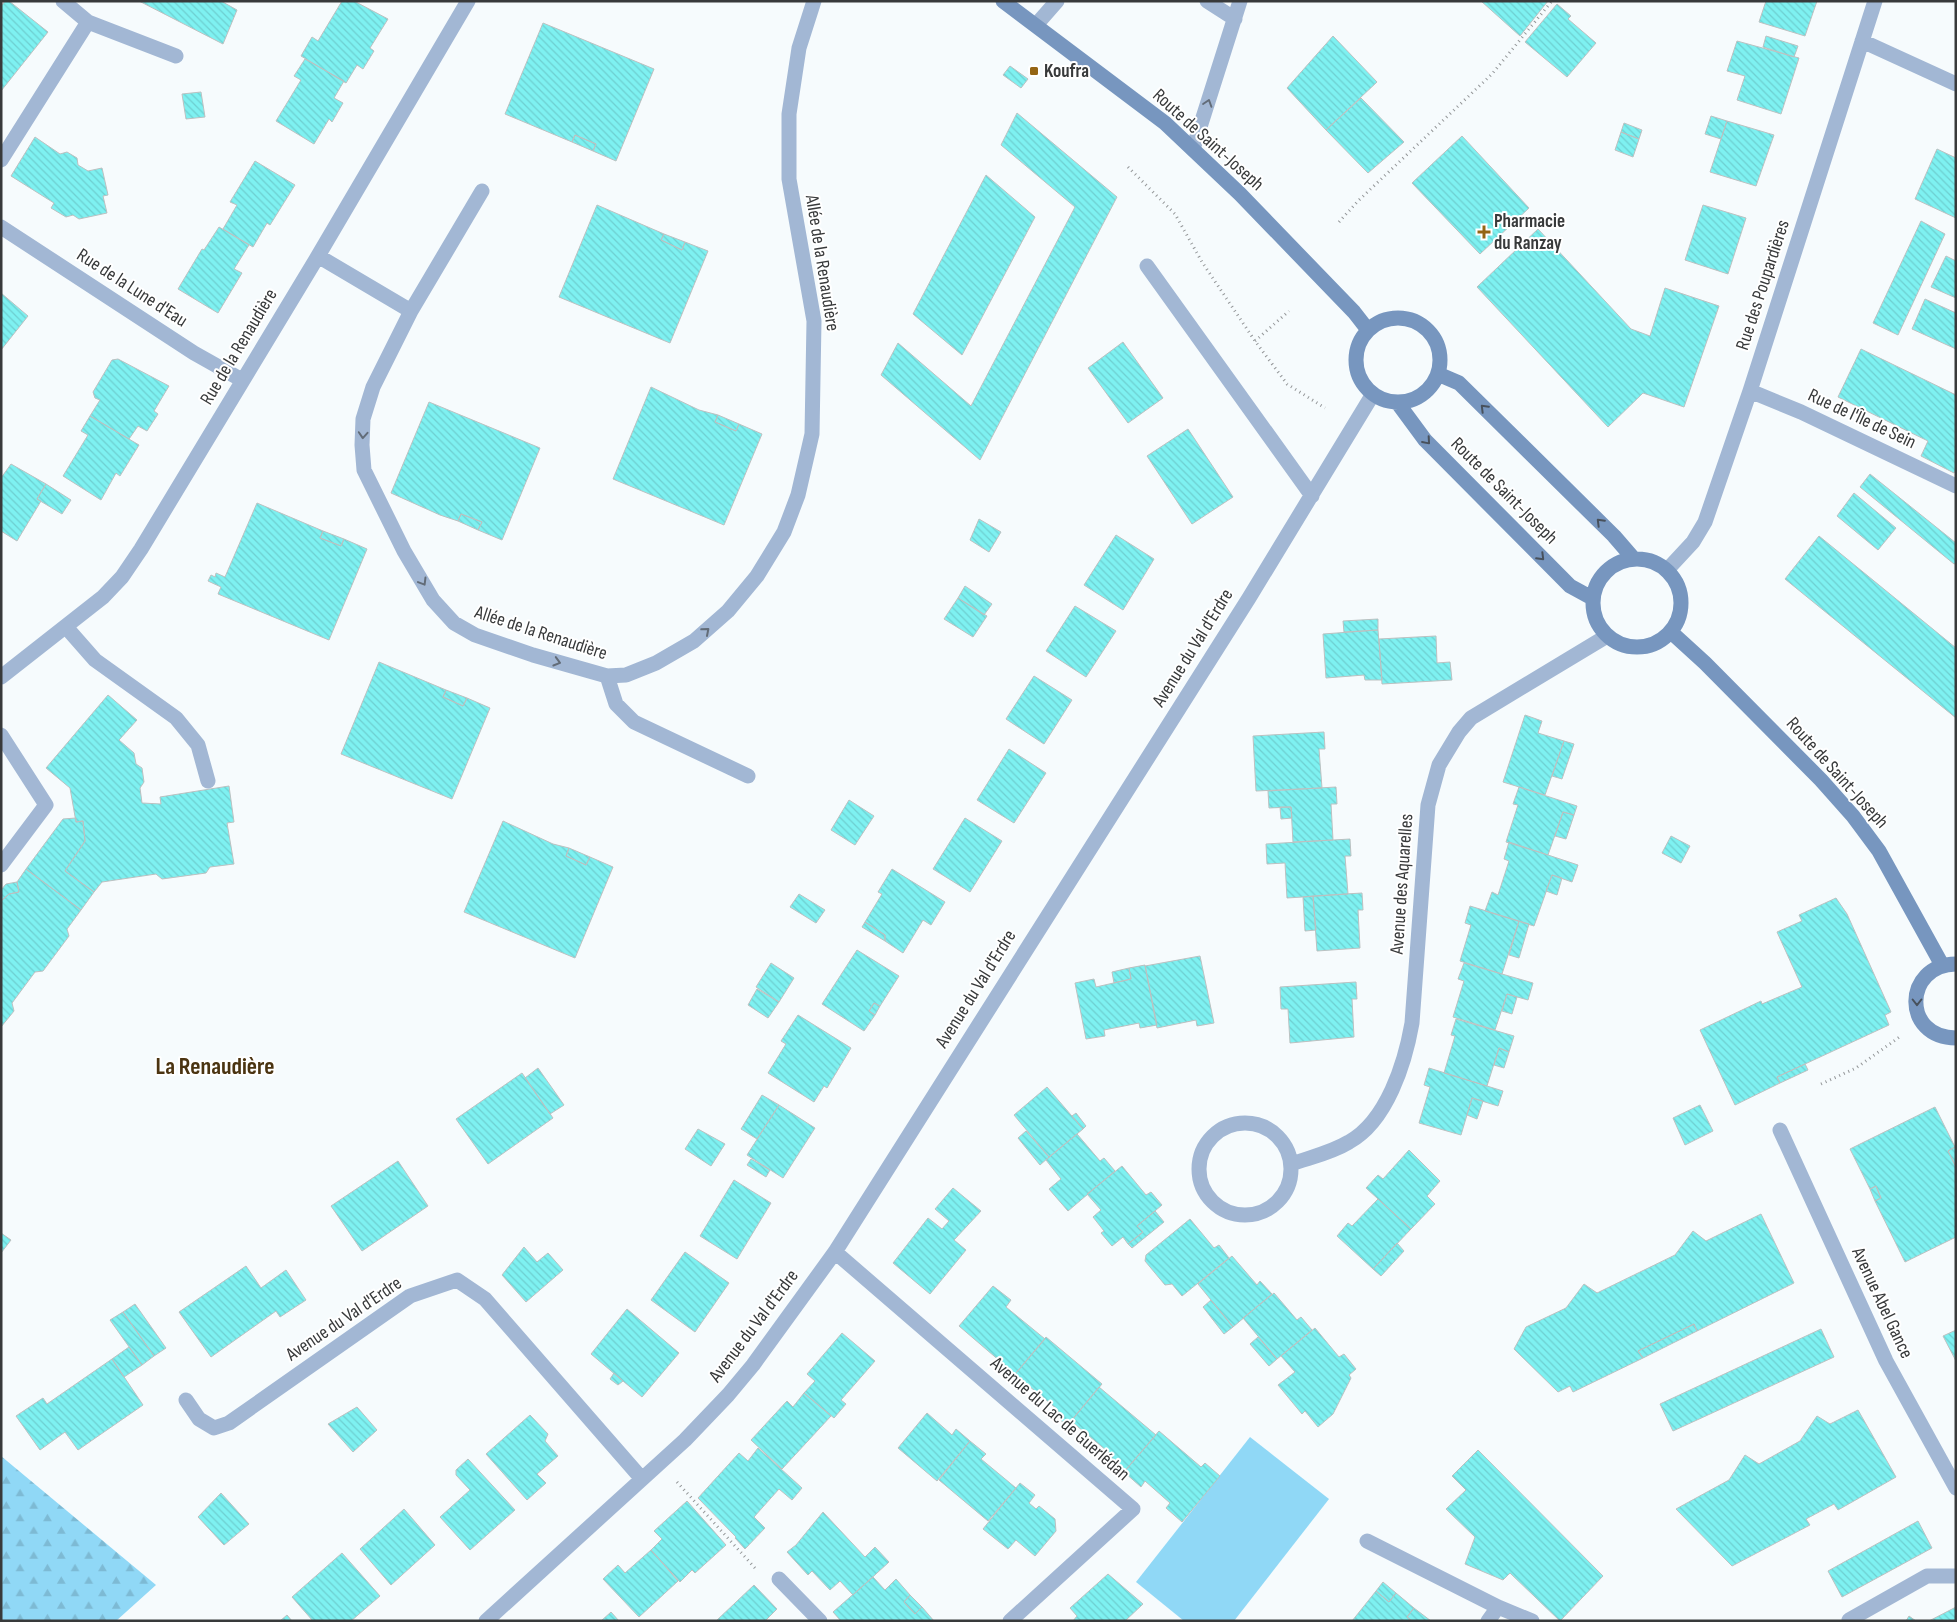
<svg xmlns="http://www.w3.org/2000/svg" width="1957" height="1622" viewBox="0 0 1957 1622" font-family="'Sofia Sans Condensed',sans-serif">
<defs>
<pattern id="forest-firs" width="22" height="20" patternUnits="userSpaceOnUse" patternTransform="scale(1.25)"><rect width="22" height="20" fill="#90d8f6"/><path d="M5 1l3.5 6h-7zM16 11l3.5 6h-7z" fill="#7dbad4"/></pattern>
<pattern id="building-back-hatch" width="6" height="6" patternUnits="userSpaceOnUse" patternTransform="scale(1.25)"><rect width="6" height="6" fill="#7ef1f1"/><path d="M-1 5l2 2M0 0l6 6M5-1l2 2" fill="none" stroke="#6ecfd0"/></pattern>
</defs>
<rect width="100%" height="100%" fill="#f6fbfd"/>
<path fill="url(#forest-firs)" d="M1,1456L156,1585L116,1621H1Z"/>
<path fill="#90d8f6" d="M1250,1437L1329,1499L1234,1621H1184L1136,1582Z"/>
<path fill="url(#building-back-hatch)" stroke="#bcc1c1" d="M5,1H9L48,32L1,91V6Z
M139,1H221L237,10L223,44Z
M342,1H354L388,19L370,48L374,51L363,69L357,65L346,83L301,56L312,37L318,41Z
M1481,1H1548L1520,36Z
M1766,1H1817L1805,36L1759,22Z
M1557,4L1571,16L1568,19L1596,43L1567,77L1525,42Z
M543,23L654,69L616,161L593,151L596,144L575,135L572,142L505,114Z
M1333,36L1377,82L1326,130L1287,88Z
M1766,36L1798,46L1794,57L1763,47Z
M1737,41L1799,58L1781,114L1737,100L1745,76L1727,71Z
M305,59L344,81L334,98L343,103L332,122L329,119L314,144L276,121L301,80L294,76Z
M1010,66L1028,79L1021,88L1003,75Z
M201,92L205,117L186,119L182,94Z
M1361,98L1404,142L1368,173L1326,130Z
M1017,113L1117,197L980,460L881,375L898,343L971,406L1075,207L1001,145Z
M1711,116L1727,121L1721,139L1705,134Z
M1727,121L1774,135L1756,186L1710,172Z
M1624,123L1642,130L1639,139L1621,132Z
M1621,132L1639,139L1633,157L1615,150Z
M575,135L596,144L593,151L572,142Z
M1462,136L1529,208L1480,254L1412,183Z
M35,137L60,154L67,152L77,158L78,165L88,171L102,168L108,195L103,196L107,213L79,219L73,215L66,217L51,208L54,203L11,176Z
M1937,149L1956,158V218L1915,199Z
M255,161L295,185L270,225L267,223L253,247L223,229L237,205L230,202Z
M986,175L1035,217L962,355L913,314Z
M597,205L664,234L661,240L682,250L685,242L708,251L670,343L559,297Z
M1703,205L1746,218L1728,274L1685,260Z
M1921,221L1945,234L1898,335L1873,323Z
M219,227L249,245L234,269L242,273L218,313L178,289L202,249L204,250Z
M1538,229L1631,329L1650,336L1665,288L1719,306L1684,407L1643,393L1608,427L1477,287Z
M664,234L685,242L682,250L661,240Z
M1946,256L1956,261V298L1931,287Z
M1,293L28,316L1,350Z
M1925,299L1956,313V349L1912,329Z
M1123,342L1163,398L1128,423L1088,368Z
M1861,349L1956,395V469L1954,473L1921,456L1928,441L1838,397Z
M118,359L169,386L154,411L158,414L147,431L138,426L129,439L90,416L100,400L95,398L93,392L112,360Z
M651,387L699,410L718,415L715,422L736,431L739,424L762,434L724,525L613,479Z
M429,402L540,448L502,540L478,530L482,522L461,514L458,521L440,515L391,493Z
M718,415L739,424L736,431L715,422Z
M90,416L139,445L120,476L116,473L101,500L63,476L88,435L81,431Z
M1188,429L1233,497L1192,524L1147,456Z
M11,464L46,484L37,499L41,501L17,541L1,531V478Z
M1870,474L1956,543V563L1954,564L1860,487Z
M46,484L71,500L62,514L37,499Z
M1854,493L1896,528L1878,550L1837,516Z
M257,503L323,531L320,538L341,546L344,539L367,549L329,640L218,594L221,587L208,581L211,575L215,577L216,573L225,577Z
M461,514L482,522L478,530L458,521Z
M979,519L1001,532L989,552L970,540Z
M323,531L344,539L341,546L320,538Z
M1116,535L1154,559L1123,610L1084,585Z
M1819,536L1956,648V718L1785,579Z
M965,586L992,604L984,615L958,598Z
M958,598L987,616L973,637L944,619Z
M1075,606L1116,631L1086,677L1046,651Z
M1378,619V630L1344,632L1343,621Z
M1378,630L1382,680H1365L1364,675L1326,678L1323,634Z
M1436,636L1437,663L1450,662L1452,680L1382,684L1379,639Z
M379,662L446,690L443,697L463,706L467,698L490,708L452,799L341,754Z
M1034,676L1072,700L1044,744L1006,719Z
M446,690L467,698L463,706L443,697Z
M108,695L137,720L119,740L134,753L136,764L142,768L144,782L140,788L142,803L161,804L160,797L229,786L234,822L227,823L234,864L210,867L206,873L162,879L156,874L102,882L94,892L65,871L85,841L83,821L76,822L70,788L46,768Z
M1525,715L1542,721L1538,733L1564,741L1545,795L1503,782Z
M1324,732L1325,749H1319L1322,788L1256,791L1253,736Z
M1564,741L1574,744L1562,779L1552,776Z
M1009,749L1046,773L1014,823L977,800Z
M1336,787L1337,804H1331L1333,840L1293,842L1291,807L1269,808L1268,791Z
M1519,787L1577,806L1574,815L1563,812L1548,855L1506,842L1518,805L1513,804Z
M849,800L874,816L855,845L831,830Z
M1280,807H1291L1292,818L1281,819Z
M1563,812L1574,815L1566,839L1555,836Z
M76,818V822L83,821L85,841L65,871L94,892L81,910L26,869L63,819Z
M965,818L1002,841L970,892L933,869Z
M503,821L553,844L569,848L566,856L586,865L590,857L613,867L575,958L464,912Z
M1671,836L1690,846L1681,863L1662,853Z
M1350,839L1351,856H1345L1348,894L1287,898L1285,863L1267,864L1266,844Z
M1509,842L1578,865L1572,882L1552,875L1534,926L1485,911L1492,892L1498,895L1509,861L1504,859Z
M569,848L590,857L586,865L566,856Z
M26,869L81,910L67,929L69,936L43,971L35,972L12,1003L14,1011L1,1027V901L9,894L19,892L17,882Z
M892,869L945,902L931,925L923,920L903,953L885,941V935L865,922L882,894L878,892Z
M1552,875L1562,878L1557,895L1546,891Z
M17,882L19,892L9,894L1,901V890L6,884Z
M1362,893L1363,910H1358L1360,948L1317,951L1313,896Z
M799,894L825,910L816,923L790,907Z
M1313,896L1316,930L1305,931L1303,897Z
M1836,898L1847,914L1891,1012L1885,1015L1889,1025L1777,1077L1780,1083L1735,1105L1700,1030L1761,1001L1762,1004L1802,987L1777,932L1802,921L1799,915Z
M1470,906L1519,921L1502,974L1460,961L1471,925L1465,923Z
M1519,921L1529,924L1519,958L1509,955Z
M865,922L885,935V941L862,927Z
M857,950L899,976L880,1006L874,1003L869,1011L875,1015L864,1031L822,1004Z
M1200,956L1214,1023L1197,1026L1196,1020L1157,1028L1145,966Z
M771,963L794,978L779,1002L756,987Z
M1464,963L1533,983L1528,1000L1507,994L1495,1030L1453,1017L1464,981L1458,979Z
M1145,965L1157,1025L1140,1028L1139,1023L1104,1030L1105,1036L1086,1039L1075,983L1094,979L1096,987L1131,979L1129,968Z
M1129,968L1131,979L1114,983L1112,972Z
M1356,982L1357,999H1352L1354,1037L1290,1043L1288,1009H1281L1280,987Z
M757,989L779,1002L768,1018L748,1005Z
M1507,994L1517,997L1512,1014L1502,1011Z
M874,1003L880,1006L875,1015L869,1011Z
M798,1015L851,1048L827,1088L824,1086L814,1102L768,1073L786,1044L781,1041Z
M1456,1019L1514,1036L1509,1052L1499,1048L1487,1086L1444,1073L1455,1036L1451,1035Z
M1499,1048L1509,1052L1504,1068L1494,1065Z
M1805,1064L1808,1070L1780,1083L1777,1077Z
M538,1068L564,1105L550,1114L525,1078Z
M1429,1068L1503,1091L1498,1106L1472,1098L1461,1135L1419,1123L1430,1087L1424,1085Z
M522,1073L553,1118L488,1164L456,1119Z
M1047,1087L1083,1129L1049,1157L1014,1115Z
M762,1095L779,1105L757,1139L741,1129Z
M1472,1098L1483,1101L1477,1119L1467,1115Z
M779,1105L815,1128L783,1178L747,1155Z
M1700,1105L1713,1131L1685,1145L1673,1118Z
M1935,1107L1955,1147L1948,1151L1956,1167V1237L1905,1262L1875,1201L1881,1198L1876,1186L1870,1189L1850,1149Z
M1076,1113L1086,1126L1083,1129L1072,1116Z
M698,1129L725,1144L711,1166L685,1149Z
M1026,1131L1049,1157L1040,1165L1018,1138Z
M1077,1134L1100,1161L1104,1158L1115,1171L1068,1211L1049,1189L1061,1179L1046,1160Z
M1955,1147L1956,1149V1167L1948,1151Z
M1409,1150L1440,1181L1427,1196L1435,1204L1411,1229L1366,1188L1378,1175L1383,1179Z
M751,1159L770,1170L766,1177L747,1165Z
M398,1161L428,1206L362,1251L331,1206Z
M1122,1166L1146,1195L1151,1192L1162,1205L1137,1226L1143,1232L1128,1244L1123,1237L1112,1246L1101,1233L1104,1231L1093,1217L1101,1210L1087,1194Z
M734,1180L771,1203L737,1259L700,1236Z
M1876,1186L1881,1198L1875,1201L1870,1189Z
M953,1188L981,1211L954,1240L966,1250L930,1294L893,1263L928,1218L942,1229L949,1221L935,1209Z
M1378,1199L1411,1229L1373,1269L1337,1236L1348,1223L1352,1226Z
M1155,1211L1164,1222L1132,1248L1128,1244L1143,1232L1137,1226Z
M1761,1214L1794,1283L1697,1331L1694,1324L1638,1351L1643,1358L1573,1392L1570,1386L1558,1392L1514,1349L1526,1327L1566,1308L1584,1284L1597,1293L1675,1255L1693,1231L1706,1241Z
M1190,1219L1214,1248L1219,1245L1229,1258L1182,1296L1172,1284L1165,1285L1145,1261L1146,1255Z
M1,1233L11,1240L1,1253Z
M1397,1243L1404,1251L1381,1276L1373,1269Z
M524,1247L537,1262L548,1253L563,1270L526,1302L502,1275Z
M685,1252L729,1283L695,1332L651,1300Z
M1232,1256L1257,1285L1260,1281L1272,1294L1233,1327L1198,1284Z
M246,1266L261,1288L286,1270L306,1300L280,1317L276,1311L211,1357L179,1312Z
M993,1286L1011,1300L1006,1307L1045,1339L1011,1379L997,1367L1001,1362L959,1326Z
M1274,1293L1297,1320L1301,1317L1312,1330L1277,1359L1243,1318Z
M1211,1300L1233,1327L1224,1334L1203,1307Z
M135,1304L166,1348L154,1356L123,1312Z
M627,1309L679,1353L642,1397L591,1354Z
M123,1312L154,1356L142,1365L110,1320Z
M1694,1324L1697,1331L1643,1358L1638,1351Z
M1315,1328L1339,1357L1344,1354L1356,1369L1349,1375L1351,1378L1333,1414L1318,1427L1305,1411L1302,1414L1278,1385L1295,1372L1281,1356Z
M1821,1329L1834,1357L1673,1431L1660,1404Z
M1956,1330V1361L1943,1336Z
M842,1333L875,1361L841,1400L846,1404L834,1418L804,1393L815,1381L807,1374Z
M1046,1337L1102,1384L1067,1426L1054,1414L1057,1409L1029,1386L1026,1390L1011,1379Z
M1258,1337L1277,1359L1269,1366L1250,1344Z
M129,1347L142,1365L124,1377L112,1359Z
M112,1359L143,1405L78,1450L65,1432L40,1450L16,1416L43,1398L47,1404Z
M614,1373L623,1381L618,1385L610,1379Z
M1099,1387L1156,1435L1124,1472L1109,1461L1113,1456L1071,1421Z
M804,1393L831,1416L782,1469L751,1440L787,1401L793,1407Z
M357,1407L377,1430L353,1452L328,1424Z
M1858,1410L1896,1477L1838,1510L1834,1504L1806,1519L1810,1525L1732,1566L1676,1509L1729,1480L1745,1455L1759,1464L1800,1441L1817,1416L1830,1424Z
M927,1413L952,1435L956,1429L970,1441L937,1481L898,1448Z
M530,1415L548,1434L545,1441L558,1456L537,1474L546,1483L527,1500L486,1454Z
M1159,1431L1201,1467L1205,1463L1220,1476L1182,1522L1166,1508L1170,1503L1145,1481L1141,1487L1124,1472Z
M970,1441L986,1454L981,1459L1016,1488L988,1521L939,1480Z
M758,1448L802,1488L792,1500L779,1489L754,1517L765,1528L745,1549L735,1538L736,1537L698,1498L739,1453L748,1461Z
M1478,1450L1603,1576L1560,1621L1510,1573L1503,1580L1465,1564L1475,1537L1446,1509L1466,1490L1452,1476Z
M468,1459L515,1510L470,1550L440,1517L470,1490L456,1475V1470Z
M1020,1483L1035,1495L1029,1503L1036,1509L1039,1506L1055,1519L1056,1531L1035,1556L1016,1540L1008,1549L983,1529Z
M221,1493L249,1524L224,1545L198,1517Z
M687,1501L726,1545L695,1573L692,1570L680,1582L651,1550L662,1539L654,1531Z
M404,1509L435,1545L391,1585L360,1549Z
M823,1512L865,1557L875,1547L889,1562L853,1595L840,1581L830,1590L812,1571L808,1575L787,1552L796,1545Z
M1918,1521L1932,1548L1842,1597L1828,1571Z
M651,1550L678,1581L639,1617L603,1579L618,1565L625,1573Z
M342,1553L380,1596L351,1621H313L292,1597Z
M1108,1574L1143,1604L1125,1621H1073L1077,1616L1070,1608Z
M873,1577L885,1590L896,1579L910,1595L904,1602L915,1614L922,1607L934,1621H841L833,1612Z
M1383,1582L1396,1593L1389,1602L1376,1591Z
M754,1585L777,1609L765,1621H716Z
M1376,1591L1389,1602L1396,1593L1414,1608L1407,1617L1412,1621H1352Z
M910,1595L922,1607L915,1614L904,1602Z
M1956,1607V1621H1929Z
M1414,1608L1431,1621H1412L1407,1617Z
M611,1612L619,1621H601Z
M287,1615L292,1621H280Z
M1909,1616L1916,1621H1906Z"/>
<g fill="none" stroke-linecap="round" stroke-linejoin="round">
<path stroke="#949799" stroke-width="3" stroke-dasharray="1 4" stroke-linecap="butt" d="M1128,167L1175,214L1202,262L1255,341L1287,384L1325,408
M1339,222L1358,201L1492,74L1552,1
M1255,341L1289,311
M1821,1084L1856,1068L1901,1036
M677,1482L755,1568"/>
<path stroke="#a2b7d4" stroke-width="15" d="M63,1L88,22L176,56
M1207,1L1235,19
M1036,25L1057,1
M1193,149L1240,1
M1,160L88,22
M66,627L95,660L176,718L198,745L208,781
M1,735L46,805L1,865
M1849,1620L1927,1576H1956"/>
<path stroke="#a2b7d4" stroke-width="15" d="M1862,41L1956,84
M482,191L411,311L373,387L363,419L362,445L364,470L404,551L433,600L454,623L475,635L533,655L607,676L626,675L656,663L694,641L728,611L757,576L784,532L798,495L812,434L814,321L789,179V114L799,48L814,1
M1,227L194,353L242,380
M318,256L411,311
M1147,266L1312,496
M1750,391L1801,412L1956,486
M1667,570L1693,542L1705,522L1750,391L1875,1
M607,676L616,704L634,722L748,776
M1,677L103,597L122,577L141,549L318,256L468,1
M1199 1169a46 46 0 1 1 92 0a46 46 0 1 1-92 0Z
M1780,1130L1886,1361L1956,1488
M1291,1164C1311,1157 1331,1153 1349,1142C1387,1121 1405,1063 1412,1023L1428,805L1439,765L1459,732L1471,718L1607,636
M835,1252L1133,1509L1010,1621
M186,1400L199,1419L214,1428L229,1423L410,1296L457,1280L485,1299L642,1479
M1367,1541L1498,1607L1532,1621
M779,1579L820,1621
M486,1621L685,1440L728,1395L753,1365L835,1252L1249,598L1373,394
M1488,1621L1498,1607"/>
<path stroke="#7796bf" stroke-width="15" d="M1003,1L1165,123L1240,194L1354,312L1368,330
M1356 360a42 42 0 1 1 84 0a42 42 0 1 1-84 0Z
M1438,374L1459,383L1614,536L1633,558
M1397,402L1425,440L1570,586L1592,598
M1593 603a44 44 0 1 1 88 0a44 44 0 1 1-88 0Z
M1671,632L1705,663L1821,780L1853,816L1879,851L1942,965
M1956,964C1903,965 1902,1038 1956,1038"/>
</g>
<defs><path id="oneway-chevron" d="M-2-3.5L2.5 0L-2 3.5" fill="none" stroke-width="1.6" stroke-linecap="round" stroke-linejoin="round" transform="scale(1.25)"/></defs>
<g stroke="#626c78">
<use href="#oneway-chevron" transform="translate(1208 103) rotate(-72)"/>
<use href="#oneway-chevron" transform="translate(363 435) rotate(94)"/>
<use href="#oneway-chevron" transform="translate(423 582) rotate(59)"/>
<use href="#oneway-chevron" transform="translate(706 631) rotate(-41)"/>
<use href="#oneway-chevron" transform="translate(557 662) rotate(16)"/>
</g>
<g stroke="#48515c">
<use href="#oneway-chevron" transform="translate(1484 408) rotate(-135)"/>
<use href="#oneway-chevron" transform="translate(1427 441) rotate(49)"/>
<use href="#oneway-chevron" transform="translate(1600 522) rotate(-135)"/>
<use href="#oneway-chevron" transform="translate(1541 557) rotate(45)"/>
<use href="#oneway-chevron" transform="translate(1917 1002) rotate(90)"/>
</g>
<g fill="#946514" stroke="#fff" stroke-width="2">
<rect x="1029" y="66" width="10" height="10" rx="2.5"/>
<path d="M1481.5 224.5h5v5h5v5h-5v5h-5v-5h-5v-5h5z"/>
</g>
<g text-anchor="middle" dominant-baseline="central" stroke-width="4" stroke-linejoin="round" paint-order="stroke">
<g font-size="19" font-weight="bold" fill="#383a3b" stroke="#fff" text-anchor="start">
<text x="1044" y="71">Koufra</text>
<text x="1494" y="221">Pharmacie<tspan x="1494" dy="22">du Ranzay</tspan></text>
</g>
<g font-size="19" fill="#383a3b" stroke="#fff">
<text transform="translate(1208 140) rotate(42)">Route de Saint-Joseph</text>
<text transform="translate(822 263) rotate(81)">Allée de la Renaudière</text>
<text transform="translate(1763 285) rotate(-72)">Rue des Poupardières</text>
<text transform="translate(132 288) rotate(33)">Rue de la Lune d'Eau</text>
<text transform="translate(239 347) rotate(-59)">Rue de la Renaudière</text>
<text transform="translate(1862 419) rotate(25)">Rue de l'Île de Sein</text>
<text transform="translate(1504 491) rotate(45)">Route de Saint-Joseph</text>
<text transform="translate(541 633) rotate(18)">Allée de la Renaudière</text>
<text transform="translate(1193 648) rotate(-58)">Avenue du Val d'Erdre</text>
<text transform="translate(1837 773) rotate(48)">Route de Saint-Joseph</text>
<text transform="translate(1402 884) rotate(-86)">Avenue des Aquarelles</text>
<text transform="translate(976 989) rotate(-58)">Avenue du Val d'Erdre</text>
<text transform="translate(1882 1303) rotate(65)">Avenue Abel Gance</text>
<text transform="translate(344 1319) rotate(-34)">Avenue du Val d'Erdre</text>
<text transform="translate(754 1326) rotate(-53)">Avenue du Val d'Erdre</text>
<text transform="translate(1060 1419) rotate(41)">Avenue du Lac de Guerlédan</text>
</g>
<g font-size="24" font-weight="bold" fill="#4b3411" stroke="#fff">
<text x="215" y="1066">La Renaudière</text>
</g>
</g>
<rect width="1957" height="1622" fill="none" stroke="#383a3b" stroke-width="5"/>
</svg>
